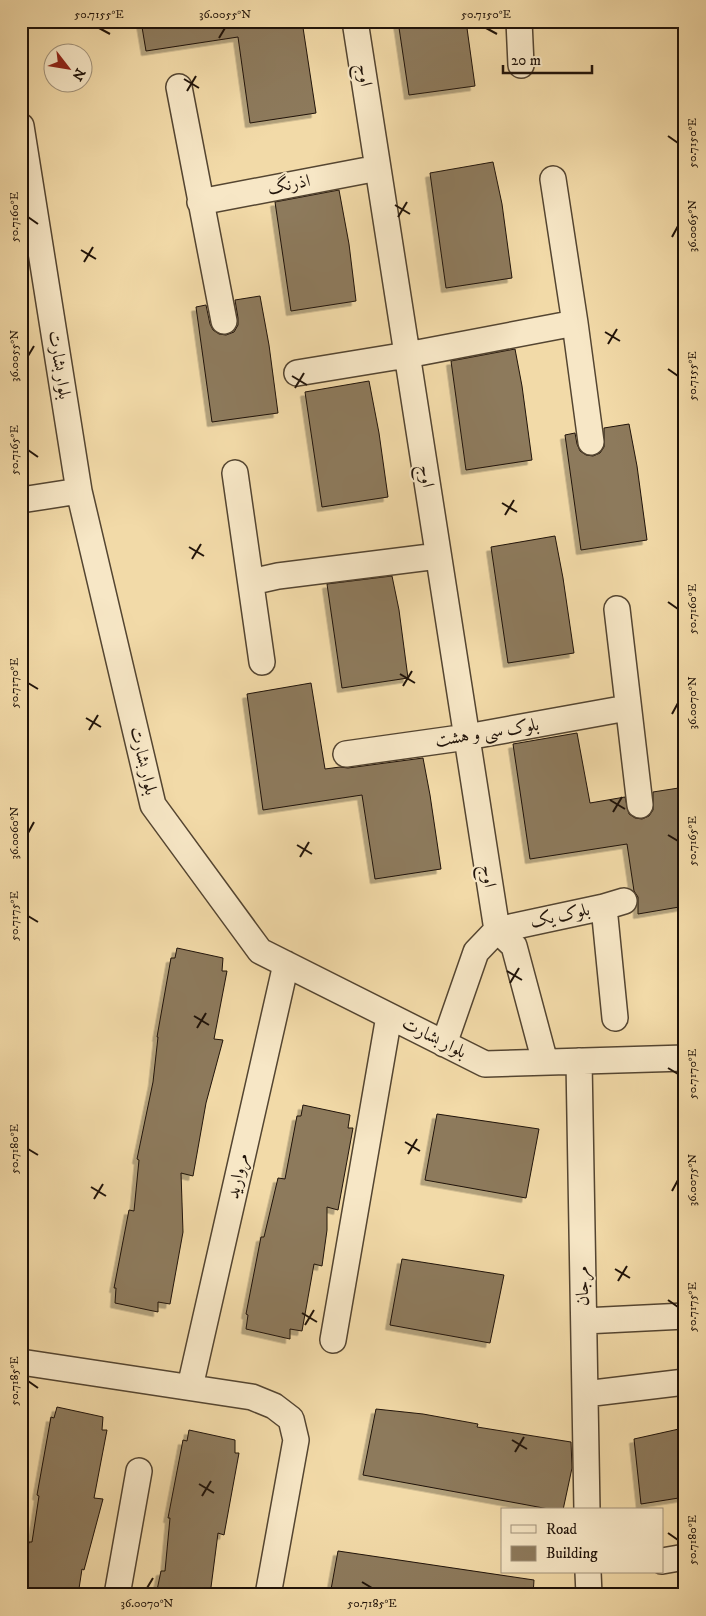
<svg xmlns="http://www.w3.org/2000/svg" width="706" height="1616" viewBox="0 0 706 1616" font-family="'IM FELL DW Pica',Amiri,serif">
<defs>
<filter id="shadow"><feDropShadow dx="-4.5" dy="4.5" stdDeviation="0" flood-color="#0004"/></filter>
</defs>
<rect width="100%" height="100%" fill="#f2daa8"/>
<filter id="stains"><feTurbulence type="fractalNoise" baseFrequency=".004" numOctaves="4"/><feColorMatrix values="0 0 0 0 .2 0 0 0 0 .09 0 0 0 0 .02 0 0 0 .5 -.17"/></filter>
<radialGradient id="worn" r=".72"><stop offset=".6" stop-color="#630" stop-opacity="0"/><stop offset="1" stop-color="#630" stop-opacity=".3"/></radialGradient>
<path fill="#8d7a5c" stroke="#201309" filter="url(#shadow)" d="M141,21H302L316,113L250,123L238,37L146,51Z
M398,21H466L475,86L409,95Z
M493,162L502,204L512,278L446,288L430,173Z
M339,190L349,244L356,301L291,311L275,202Z
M260,296L269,345L278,413L212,422L196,307L206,305L210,324L213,330L219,334L226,335L234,332L238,325V318L235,300Z
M515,349L522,386L532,460L466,470L451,361Z
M369,381L379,433L388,497L322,507L305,392Z
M629,424L637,466L647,540L581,550L565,435L575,433L577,444L580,451L586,455L593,456L600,453L604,447V428Z
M555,536L563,578L574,653L508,663L491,547Z
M392,576L399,610L408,678L342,688L327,584Z
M311,683L325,769L340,767L348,768L423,758L430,795L441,869L375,879L362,795L263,810L247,694Z
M577,733L590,803L625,797L629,814L635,818L642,819L649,816L653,810V792L685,787V906L638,914V897L634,891L627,844L530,859L513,744Z
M177,948L223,958L222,971H227L214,1039L223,1040L206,1103L193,1176L181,1173L183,1232L170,1304L158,1302V1312L115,1303L116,1288H114L129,1210L134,1211L139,1160L137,1159L153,1082L158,1037H157L171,958H175Z
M303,1105L350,1115L348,1128H353L338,1210L327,1207V1230L322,1266L314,1264L302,1331L290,1329V1339L246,1329L248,1315L246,1314L261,1237H264L278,1178L285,1179L297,1116H301Z
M437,1114L539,1129L526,1198L425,1180Z
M402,1259L504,1275L490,1343L390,1325Z
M57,1407L103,1417L102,1430H107L94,1498L103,1499L84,1570L82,1569L78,1595H21V1584L29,1542H32L39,1496L37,1495L51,1417L54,1418Z
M376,1409L423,1414L478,1424L477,1427L571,1442L572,1468L563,1510H554L522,1504L363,1475Z
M679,1429L682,1440H685V1497L641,1504L634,1439Z
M189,1430L235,1440V1453H239L224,1535L218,1533L210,1595H156L161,1571H165L170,1518H168L183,1440L187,1441Z
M338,1551L534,1580L533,1595H330Z"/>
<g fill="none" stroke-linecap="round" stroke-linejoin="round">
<g stroke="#544531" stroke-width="28">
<path id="street" d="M355,21L497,930
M519,21L521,65
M179,87L224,321
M21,126L79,491L153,805L260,951L485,1064L685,1058
M553,179L575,323L591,442
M200,202L378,168
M297,373L407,355L575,323
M235,473L262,662
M21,500L79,491
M251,582L278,576L438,556
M617,609L640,805
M346,754L467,737L627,708
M604,907L615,1018
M497,930L514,946L545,1062
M497,930L604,907L624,901
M444,1044L476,952L497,930
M579,1061L587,1510
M584,1321L685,1316
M333,1340L389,1016
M21,1362L252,1397L274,1406L291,1419L296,1440L268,1595
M190,1387L286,964
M585,1394L685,1382
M662,1561L685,1557
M588,1572L589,1595
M117,1595L139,1471"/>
</g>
<use href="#street" stroke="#f7e7c6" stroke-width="25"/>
</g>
<path fill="none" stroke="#201309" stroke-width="2" d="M99,28L110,34M486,28L497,34M219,38L225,28M184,79L199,88M187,91L196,76M668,136L678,143M395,205L410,214M28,217L38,224M398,217L407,202M672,237L678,226M81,250L96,259M84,262L93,247M605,332L620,341M608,344L617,329M28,356L34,346M668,369L678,376M292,376L307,385M295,388L304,373M28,450L38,457M502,503L517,512M505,515L514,500M189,547L204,556M192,559L201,544M668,602L678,609M400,674L415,683M28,683L38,689M403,686L412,671M672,714L678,703M86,718L101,727M89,730L98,715M610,800L625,809M613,812L622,797M28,833L34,822M668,835L678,841M297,845L312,854M300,857L309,842M28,916L38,922M507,971L522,980M510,983L519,968M194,1016L209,1025M197,1028L206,1013M668,1068L678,1074M405,1142L420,1151M28,1149L38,1155M408,1154L417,1139M91,1187L106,1196M672,1191L678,1180M94,1199L103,1184M615,1269L630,1278M618,1281L627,1266M668,1300L678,1307M302,1313L317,1322M305,1325L314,1310M28,1381L38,1388M512,1440L527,1449M515,1452L524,1437M199,1484L214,1493M202,1496L211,1481M668,1533L678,1540M362,1582L372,1588M147,1588L153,1578"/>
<g text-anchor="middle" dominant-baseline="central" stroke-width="4" stroke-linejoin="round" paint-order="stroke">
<g font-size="18" fill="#201309" stroke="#f7e7c6">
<text transform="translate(364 75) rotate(81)">اوج</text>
<text transform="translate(289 185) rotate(-11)">اذرنگ</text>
<text transform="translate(59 365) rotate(81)">بلوار بشارت</text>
<text transform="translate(426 476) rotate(81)">اوج</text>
<text transform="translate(487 733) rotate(-9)">بلوک سی و هشت</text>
<text transform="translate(143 761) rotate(77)">بلوار بشارت</text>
<text transform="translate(488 876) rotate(81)">اوج</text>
<text transform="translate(560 916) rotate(-12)">بلوک یک</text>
<text transform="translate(434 1038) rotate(27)">بلوار بشارت</text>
<text transform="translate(238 1176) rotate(-77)">مروارید</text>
<text transform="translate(583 1286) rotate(-91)">مرجان</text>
</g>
</g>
<rect width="706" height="1616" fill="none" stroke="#f2daa8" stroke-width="55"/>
<rect x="501" y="1508" width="162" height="65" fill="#f7e7c6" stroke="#a1927a"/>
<rect x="511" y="1525" width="25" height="8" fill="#f7e7c6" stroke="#a1927a"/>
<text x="546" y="1534" font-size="15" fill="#201309">Road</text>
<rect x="511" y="1546" width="25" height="15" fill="#8d7a5c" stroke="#a1927a"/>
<text x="546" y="1558" font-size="15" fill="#201309">Building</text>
<g transform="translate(68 68) rotate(121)"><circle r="24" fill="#f7e7c6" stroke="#a1927a"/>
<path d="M0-4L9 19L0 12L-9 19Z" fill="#8f2418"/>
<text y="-8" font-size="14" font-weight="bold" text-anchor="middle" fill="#201309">N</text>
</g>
<path d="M503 65v8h89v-8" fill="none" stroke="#201309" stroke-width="2.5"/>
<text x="511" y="65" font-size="15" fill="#201309" stroke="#f7e7c6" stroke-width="4" paint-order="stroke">20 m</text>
<rect x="28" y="28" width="650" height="1560" fill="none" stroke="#201309" stroke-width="2"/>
<g font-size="12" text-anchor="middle" fill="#201309">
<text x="99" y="18">50.7155°E</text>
<text x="225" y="18">36.0055°N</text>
<text x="486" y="18">50.7150°E</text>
<text transform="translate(692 143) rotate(-90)" y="4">50.7150°E</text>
<text transform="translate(14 217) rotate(-90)" y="4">50.7160°E</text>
<text transform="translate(692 226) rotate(-90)" y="4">36.0065°N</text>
<text transform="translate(14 356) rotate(-90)" y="4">36.0055°N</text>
<text transform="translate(692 376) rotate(-90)" y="4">50.7155°E</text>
<text transform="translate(14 450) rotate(-90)" y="4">50.7165°E</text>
<text transform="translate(692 609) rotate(-90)" y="4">50.7160°E</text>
<text transform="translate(14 683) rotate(-90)" y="4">50.7170°E</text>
<text transform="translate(692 703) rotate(-90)" y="4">36.0070°N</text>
<text transform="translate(14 833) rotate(-90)" y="4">36.0060°N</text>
<text transform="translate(692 841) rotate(-90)" y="4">50.7165°E</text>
<text transform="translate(14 916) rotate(-90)" y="4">50.7175°E</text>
<text transform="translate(692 1074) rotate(-90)" y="4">50.7170°E</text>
<text transform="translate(14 1149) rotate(-90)" y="4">50.7180°E</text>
<text transform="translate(692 1180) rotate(-90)" y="4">36.0075°N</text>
<text transform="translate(692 1307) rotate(-90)" y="4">50.7175°E</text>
<text transform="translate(14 1381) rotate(-90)" y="4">50.7185°E</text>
<text transform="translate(692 1540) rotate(-90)" y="4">50.7180°E</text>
<text x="147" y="1607">36.0070°N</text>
<text x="372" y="1607">50.7185°E</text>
</g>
<rect width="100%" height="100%" filter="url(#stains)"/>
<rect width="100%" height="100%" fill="url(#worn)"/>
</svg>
